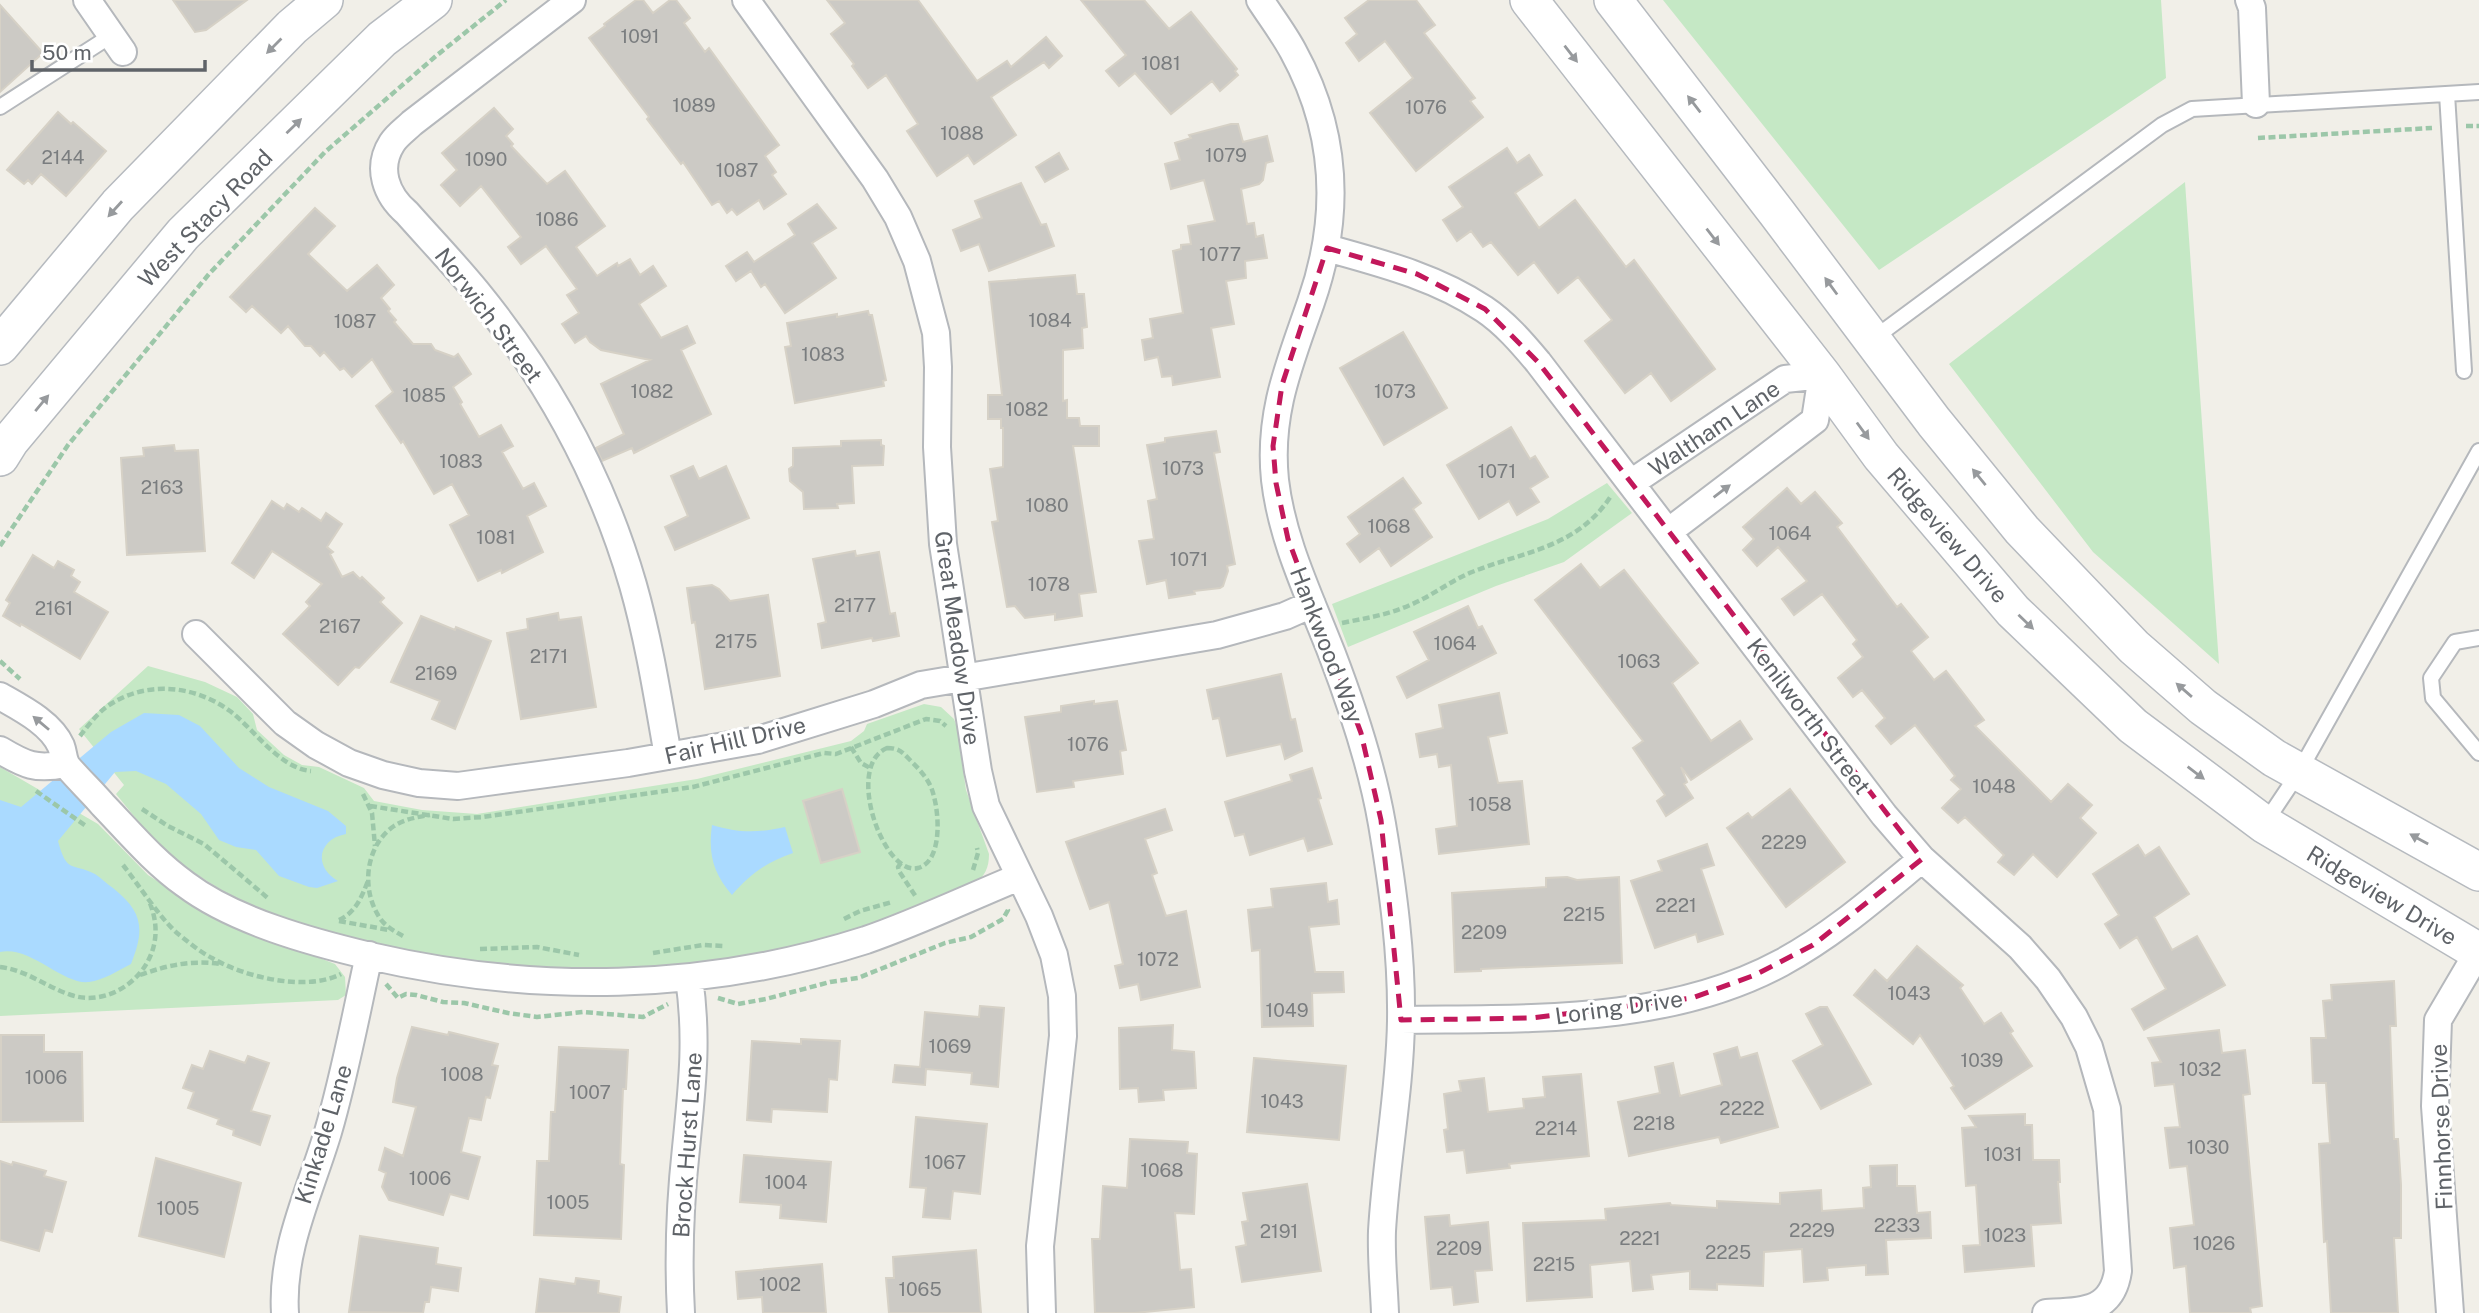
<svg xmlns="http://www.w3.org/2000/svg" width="2479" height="1313" viewBox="0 0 2479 1313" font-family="'Public Sans',sans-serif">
<rect width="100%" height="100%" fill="#f1efe8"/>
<path fill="#c5e8c5" d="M1663,0H2161L2166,78L1879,270Z
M2185,182L2219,664L2093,552L1949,364Z
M1607,483L1632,513L1564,562L1496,586L1348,647L1332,604L1548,519Z
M148,666L205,682L237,697L253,714L257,730L284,755L302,765L319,767L364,788L374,801L422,810L477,814L697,779L851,741L864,731L867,724L924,704L941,707L954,719L957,727L966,790L989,854C989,868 985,876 974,884L851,932L763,953L653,968L546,970L431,956L334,935L259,909L223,891L188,869L154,841L116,794L124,785L79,729Z
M0,767L98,824L148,875L212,916L335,964L345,977L346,995L338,1000L0,1016Z"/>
<path fill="#aadaff" d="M144,713L179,715L200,726L239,768L269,787L328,811L346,826V834C318,839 313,867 338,881L317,888L309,887L279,876L256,850L236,847L219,840L201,814L166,784L136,771L115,772L58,841C67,874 71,862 95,874C101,878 107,884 113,888C143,912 145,929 131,964C117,971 104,980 89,982C63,985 30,945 0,952V800L21,807L111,732Z
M712,825C738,833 758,833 785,827L793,853C767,862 750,874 732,895C713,873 708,854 712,825Z"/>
<path fill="#cccac5" stroke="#d6d1c6" stroke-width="2" d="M173,0H247L206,30L195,32Z
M636,0H643L653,13L670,0H676L690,18L684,23L705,52L709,48L779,145L765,156L776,172L772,175L786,194L764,209L759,200L737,215L732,209L727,213L719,201L712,205L683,162L681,164L647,119L649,117L589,38L605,26L604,24Z
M827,0H918L977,81L1007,61L1011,67L1046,37L1062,56L1049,68L1044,62L991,97L1016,135L974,164L968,155L937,176L907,131L918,124L886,75L868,88L852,66L854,64L831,34L845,23Z
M1081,0H1144L1169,29L1191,12L1237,69L1235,71L1238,75L1220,91L1212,81L1171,114L1135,73L1119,86L1106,71L1126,55Z
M1369,0H1416L1435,25L1424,33L1475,98L1470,101L1483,117L1416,171L1370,113L1413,78L1385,41L1359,61L1346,43L1357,34L1345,18Z
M0,5L43,53L0,92Z
M494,108L513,129L506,136L513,144L511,146L547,184L565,171L605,226L576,247L597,276L617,263L618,266L630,259L640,275L653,266L666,286L639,304L661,338L687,326L695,343L681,350L711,414L634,453L632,448L602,461L596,448L624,434L601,384L650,360L601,350L590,342L586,336L575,343L562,324L579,313L567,295L577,289L546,246L521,264L508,247L521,237L481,186L460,206L441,185L457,170L442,153Z
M58,112L71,124L73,122L106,151L66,196L41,174L32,184L28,180L24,184L7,170Z
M1231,124H1238L1243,142L1267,136L1273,161L1266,163L1263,180L1259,184L1241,189L1247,224L1254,223L1256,237L1263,235L1267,258L1245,261L1246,278L1226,281L1234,324L1211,328L1220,377L1173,385L1172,376L1162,377L1158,357L1145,360L1142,340L1153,338L1150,319L1183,313L1173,251L1181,249V245L1191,244L1188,226L1215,221L1204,180L1171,189L1165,164L1180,160L1175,143L1191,138L1189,135Z
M1507,148L1517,163L1529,155L1542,175L1515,193L1539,228L1575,200L1626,267L1634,260L1715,369L1671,401L1651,373L1625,393L1585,341L1612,320L1578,277L1558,293L1534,262L1518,275L1491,242L1483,247L1471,231L1457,241L1443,220L1463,207L1449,187Z
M1059,153L1068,169L1045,182L1036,167Z
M1021,183L1041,225L1046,224L1054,246L989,271L979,244L961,251L953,230L982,218L975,201Z
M817,204L836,228L812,243L836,278L785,313L765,284L761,287L751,271L736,281L726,266L747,252L754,262L795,235L788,224Z
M315,208L335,226L308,254L347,291L377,265L394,285L381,298L390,309L388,311L396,320L394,322L413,344H431L435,350L454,357L458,354L471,374L453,387L462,402L460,404L479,437L501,425L513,446L502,452L523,489L534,483L546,506L527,516L543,552L502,573L501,570L478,581L450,525L469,515L452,484L434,494L403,441L401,443L376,406L393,392L372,359L352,377L344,368L340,370L324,352L320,356L311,346H305L288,326L281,333L252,306L246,312L230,297Z
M1075,275L1077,294H1084L1087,327L1082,328L1083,348L1063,350V401L1067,400V418H1079L1080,426H1099V446H1073L1096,592L1079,594L1082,616L1055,620V614L1025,618L1015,606L1007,607L992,522L998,521L990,469L1003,467V428H1001V419H988V395H1002L989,282Z
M868,311L869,315H872L882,361L886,380L883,381L884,386L795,403L785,347L791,346L787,323L837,314V317Z
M1403,332L1447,408L1384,445L1340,368Z
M1511,427L1530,459L1535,456L1548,477L1530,488L1539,502L1517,515L1509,501L1479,519L1447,465Z
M1216,431L1220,452L1214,453L1235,564L1227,566L1228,571L1223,586L1220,588L1194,591L1195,594L1169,598L1166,580L1147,584L1139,541L1154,539L1148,501L1157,499L1147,445L1165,442V438Z
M881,440V445L884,446L883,465L852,466L854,503L837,504L838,508L804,509L803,492L790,481L789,469L793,466V448L841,446V441Z
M174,445L175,451L198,450L205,551L127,555L121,458L144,456L143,448Z
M693,466L699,479L726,466L749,518L675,550L665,527L688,516L671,476Z
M1403,478L1421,503L1413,509L1432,537L1391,566L1379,548L1360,562L1347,544L1360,534L1348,517Z
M1787,488L1801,504L1815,492L1842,523L1837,527L1897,607L1901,604L1928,637L1911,651L1934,680L1946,671L1984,720L1975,726L2051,802L2068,784L2092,805L2080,818L2096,833L2057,877L2033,854L2014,875L1998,862L2004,855L1965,817L1958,823L1942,808L1961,789L1951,780L1955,776L1915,725L1891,744L1876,726L1885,718L1862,690L1853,697L1838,678L1863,657L1853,644L1857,640L1822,594L1794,615L1782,599L1807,581L1778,547L1757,566L1743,550L1754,539L1743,527Z
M272,501L284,509L287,504L299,512L302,508L321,521L326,513L342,524L327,547L333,552L330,554L342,577L353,572L360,579L362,577L384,598L380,602L402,623L359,668L355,667L338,685L283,634L310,606L306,602L322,584L272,551L254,578L232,563Z
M855,551L856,556L879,552L890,614L895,613L899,636L873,641L872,638L822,648L818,624L826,622L813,559Z
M33,555L54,568L58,561L74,570L71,576L80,582L74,592L108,612L80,659L21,624L20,626L3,616L10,603L6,600Z
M1581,564L1600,588L1624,570L1698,663L1672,683L1711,741L1740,721L1752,739L1691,780L1681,767L1687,782L1684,784L1693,798L1666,816L1657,801L1665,795L1633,748L1643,741L1535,600Z
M712,585L719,589L730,601L768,595L780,676L705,689L695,622L692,623L687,588Z
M1468,606L1478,628L1482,626L1496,653L1407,698L1397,677L1429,660L1414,632Z
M558,613L559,620L581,617L596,707L521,719L507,633L528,629L527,619Z
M421,616L455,630L456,627L491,641L455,729L432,719L440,701L391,682Z
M1281,674L1291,720L1295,719L1302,751L1285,759L1281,744L1227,756L1219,718L1213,719L1207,690Z
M1499,693L1507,733L1488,737L1498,783L1522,781L1529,844L1439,854L1436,829L1457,826L1451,765L1439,767L1437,754L1420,757L1416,734L1443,728L1439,705Z
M1094,701V704L1117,701L1126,750L1120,751L1123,774L1073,781L1074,787L1037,792L1025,717L1061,712V706Z
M1312,768L1321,798L1318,799L1332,844L1308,851L1304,838L1250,855L1244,834L1235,836L1225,802L1292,781L1290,775Z
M842,789L860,852L821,863L803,801Z
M1790,789L1845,862L1786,907L1727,828L1748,813L1752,818Z
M1165,809L1172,830L1145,839L1157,873L1152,875L1166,916L1186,911L1200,987L1141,1000L1138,984L1120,988L1115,966L1123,964L1109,902L1090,909L1066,842Z
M1707,844L1714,865L1701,869L1723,934L1698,942L1696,934L1655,948L1631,881L1662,871L1658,861Z
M2138,845L2145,856L2159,847L2189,894L2154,917L2172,950L2197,936L2225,985L2144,1030L2132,1009L2166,989L2137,937L2120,948L2105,924L2119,915L2093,874Z
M1567,877L1577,880L1619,877L1622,963L1481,969V971L1455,972L1452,893L1546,887V878Z
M1326,883L1328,902L1337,900L1339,924L1309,927L1315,972H1343L1344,992L1312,993L1313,1026L1262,1027L1260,950L1252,951L1248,910L1273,907L1271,889Z
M1917,946L1963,985L1960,988L1984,1024L2001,1013L2013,1031L2010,1033L2032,1066L1965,1109L1951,1088L1954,1086L1920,1035L1913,1044L1854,995L1875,970L1887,981Z
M2394,981L2396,1026H2390L2394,1139H2398L2401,1185V1238H2394L2398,1313H2331L2327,1241L2324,1242L2319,1144L2330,1143L2326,1083H2313L2311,1038H2326L2323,1001L2332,1000L2331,985Z
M980,1006L1004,1008L998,1087L971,1084L972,1073L926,1069L925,1085L893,1082L895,1065L920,1067L925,1012L979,1017Z
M1820,1007H1827L1871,1084L1821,1109L1793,1061L1823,1045L1806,1014Z
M1173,1025L1172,1050L1194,1052L1196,1088L1163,1090L1164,1100L1139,1102L1138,1088L1120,1089L1119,1028Z
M412,1027L448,1035L449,1032L498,1044L492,1065L498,1066L490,1098L486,1097L481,1120L469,1118L461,1152L480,1157L468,1199L450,1194L443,1215L389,1200L382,1187L386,1173L379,1170L385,1148L403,1156L416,1107L393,1102L397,1078Z
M2219,1030L2222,1053L2245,1050L2250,1094L2243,1095L2262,1306L2250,1308L2251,1313H2190L2186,1266L2174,1268L2170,1228L2194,1225L2187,1166L2170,1168L2165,1128L2180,1127L2174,1084L2155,1086L2152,1063L2161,1062L2148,1038Z
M1,1035H44V1052H82L83,1121L1,1122Z
M801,1039L840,1041L837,1080L829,1079L827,1112L772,1109L771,1122L747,1120L752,1041L801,1044Z
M559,1047L628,1050L626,1089H623L620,1164L624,1165L621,1239L534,1235L537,1161H549L551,1112H555Z
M1737,1047L1740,1058L1757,1053L1778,1127L1721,1143L1719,1137L1629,1156L1618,1102L1660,1093L1655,1067L1673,1063L1680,1096L1722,1085L1714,1054Z
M210,1051L245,1063L248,1056L269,1063L251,1111L270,1116L260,1145L233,1135L234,1130L217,1124L219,1119L188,1108L194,1092L183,1088L192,1065L203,1069Z
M1254,1058L1346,1066L1339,1140L1247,1132Z
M1581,1074L1589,1156L1509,1164L1510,1168L1467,1173L1464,1150L1447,1152L1444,1130L1448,1129L1444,1094L1461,1091L1459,1081L1484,1078L1488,1112L1524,1108L1523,1099L1545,1097L1543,1077Z
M2025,1114V1125H2032L2033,1160H2059L2060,1182H2058L2061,1223L2031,1225L2034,1266L1965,1272L1963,1246L1980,1245L1976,1185L1966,1186L1962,1128L1976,1127L1969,1116Z
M916,1117L987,1124L980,1194L953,1191L950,1219L923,1217L926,1188L910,1187Z
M1130,1139L1188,1142L1187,1153L1197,1154L1194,1214L1175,1213L1180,1270L1191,1269L1194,1307L1135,1313H1095L1092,1239H1100L1103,1186L1127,1188Z
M744,1155L831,1162L826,1222L780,1218L781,1205L740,1202Z
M156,1158L241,1183L224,1257L139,1236Z
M0,1161L12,1165L13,1162L46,1171L44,1176L66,1182L52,1232L45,1230L39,1251L0,1240Z
M1897,1165V1186H1915L1917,1213L1930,1212L1931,1238L1886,1240L1888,1274L1866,1275V1265L1827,1268L1828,1280L1804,1282L1802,1249L1764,1252L1763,1286L1717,1284V1290L1690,1289V1271L1651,1275L1653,1289L1633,1291L1630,1261L1590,1265L1592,1297L1527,1301L1523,1223L1606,1220L1605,1209L1670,1203L1671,1205L1717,1208V1201L1780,1204V1193L1821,1190L1822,1211L1864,1208L1863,1188L1871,1187L1870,1166Z
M1307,1184L1321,1271L1242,1282L1236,1247L1246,1245L1242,1222L1248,1221L1243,1193Z
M1449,1215L1450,1226L1488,1222L1492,1270L1475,1271L1478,1302L1454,1305L1452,1287L1431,1289L1425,1217Z
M360,1236L438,1248L436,1264L461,1268L458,1291L431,1287L429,1302H425L423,1313L349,1312Z
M976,1250L981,1313H889L886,1278H894L893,1257Z
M822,1264L826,1313H763L762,1297L738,1299L736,1272Z
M576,1278L599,1281L598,1293L621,1297L619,1313H536L540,1279L575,1284Z"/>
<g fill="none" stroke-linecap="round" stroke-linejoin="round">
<g stroke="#b5b8bc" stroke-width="18">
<path id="lane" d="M2447,94L2464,371
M0,107L112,35
M1873,339L2162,125L2192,109L2479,92
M2479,638L2455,642L2431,678L2433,698L2479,753
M2265,823L2299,772L2479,451"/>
</g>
<g stroke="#b5b8bc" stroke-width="30">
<path id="street" d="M87,0L123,52
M572,0L412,123C406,129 397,135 392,143C376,168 386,195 407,213C430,239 455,265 477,292C547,378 602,478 633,585C649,641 658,699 668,756
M746,0L875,179L898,217L917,261L936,333L938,367L937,447L943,544L978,771L986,806L1039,916L1054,955L1062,996L1063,1036L1040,1246L1042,1313
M1260,0C1271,17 1284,34 1293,51C1337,131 1341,216 1311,302C1290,363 1268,413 1275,480C1282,541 1310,597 1332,654C1353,709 1372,766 1382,824C1393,889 1402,955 1401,1021C1400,1091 1386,1161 1382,1231C1381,1258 1384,1286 1385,1313
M2249,0L2252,8L2256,104
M1327,248C1381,263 1436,277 1484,309C1505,323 1522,343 1538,362L1884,815L1922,859L2020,947L2048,979L2074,1017L2089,1047L2107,1109L2118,1271C2112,1313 2081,1311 2046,1313
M1631,483L1785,379L1822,375L1815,420L1668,532
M196,634L285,723L316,745L349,763L383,775L419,783L458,786L628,763L758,740L874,704L921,685L1217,635L1285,616L1312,604
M0,696C21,708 51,723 61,746C64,754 63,761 68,767C79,780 92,792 103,805C130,833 153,861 185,884C234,921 311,942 370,956C534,994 704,992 866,940C918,922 968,898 1019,877
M0,750C25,765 36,770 65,764
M1401,1020C1528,1018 1666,1025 1781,963C1833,935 1877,896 1922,859
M285,1313C281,1249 310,1192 328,1132C345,1074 356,1014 369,955
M681,1313C678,1258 680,1203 686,1148C692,1087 698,1039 689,978
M2450,1313L2435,1106L2438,1020L2478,952"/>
</g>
<g stroke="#b6babf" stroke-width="40">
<path id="secondary" d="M1529,0L1822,375L1881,456L2013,611L2133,726L2264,824L2479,952
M1613,0L1777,213L1934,422L2022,530L2134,647L2203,707L2274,758L2479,872
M0,346L118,205L292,27L324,0
M0,457L10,441L183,234L382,39L433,0"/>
</g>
<path stroke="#9cc7a9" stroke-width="4.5" stroke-dasharray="7 3.5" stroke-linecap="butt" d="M2466,126H2479
M2258,138L2432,128
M0,546L68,445L209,274L325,152L436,56L506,0
M1342,623C1366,618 1388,615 1410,605C1432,596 1450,581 1472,572C1525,551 1577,548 1611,496
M0,661L20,679
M80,736C87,727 96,715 105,708C143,680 193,684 230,711C254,729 279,768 311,771
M851,747L861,763L872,769
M887,748C899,748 902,752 910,760C918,768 925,775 930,785C939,803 945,861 918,868C884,877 844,766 887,748Z
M36,791L86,826
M363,794L372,813L375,846
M370,806L453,819L483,817L693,787L824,753L836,754L926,719L940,721L946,726
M142,809L168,826L204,844L269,899
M901,863L898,867L899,871L916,897
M123,865C138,884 160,918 177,933C187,941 200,952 212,958C244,977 306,992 341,974
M973,870L978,853L977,848
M844,919L860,911L892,902
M339,920C356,912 361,898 368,881
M339,921L389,930
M403,936C394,931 383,925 378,915C361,887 366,845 394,826C405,819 417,817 430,815
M480,949L537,947L579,955
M653,953L703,945L724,946
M0,967C27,970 46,987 71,995C98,1004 127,991 143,969C158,948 159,924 149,901
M140,975C168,965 191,960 220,964
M386,984L398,998L406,994L416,995L443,1002L464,1003L508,1013L537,1017L583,1012L643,1017L668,1004
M718,998L738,1004L766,999L830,982L858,978L945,943L971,937L1003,919L1008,910L1007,908"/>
<use href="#lane" stroke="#fff" stroke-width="14"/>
<use href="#street" stroke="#fff" stroke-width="26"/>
<use href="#secondary" stroke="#fff" stroke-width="37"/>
</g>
<defs><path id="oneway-solid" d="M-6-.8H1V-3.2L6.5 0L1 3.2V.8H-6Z" transform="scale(1.75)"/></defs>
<g fill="#979a9d">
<use href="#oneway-solid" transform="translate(274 46) rotate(135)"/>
<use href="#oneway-solid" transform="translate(1571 54) rotate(52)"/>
<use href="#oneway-solid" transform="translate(1694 104) rotate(-128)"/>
<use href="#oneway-solid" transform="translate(294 126) rotate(-44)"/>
<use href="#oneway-solid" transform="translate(115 209) rotate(132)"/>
<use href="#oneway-solid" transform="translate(1713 237) rotate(52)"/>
<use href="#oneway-solid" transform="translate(1831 286) rotate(-126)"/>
<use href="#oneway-solid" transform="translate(42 403) rotate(-50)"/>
<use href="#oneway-solid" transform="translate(1863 431) rotate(54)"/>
<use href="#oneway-solid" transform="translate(1979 477) rotate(-129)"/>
<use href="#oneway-solid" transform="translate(1722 491) rotate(-37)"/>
<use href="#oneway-solid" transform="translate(2026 622) rotate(44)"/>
<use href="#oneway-solid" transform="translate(2184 690) rotate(-139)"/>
<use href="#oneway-solid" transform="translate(41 723) rotate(-140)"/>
<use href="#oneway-solid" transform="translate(2196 773) rotate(37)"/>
<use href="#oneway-solid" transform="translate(2419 839) rotate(-151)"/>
</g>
<path fill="none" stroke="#c2185b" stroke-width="5" stroke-dasharray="14 9" stroke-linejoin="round" d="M1327,248L1417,274L1485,309L1538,362L1922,859L1813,945L1755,975L1692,998L1532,1018L1401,1020L1381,820L1361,733L1288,539L1276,483L1273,446L1282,385Z"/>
<g text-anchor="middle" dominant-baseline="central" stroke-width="6" stroke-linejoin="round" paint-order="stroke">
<g font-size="19" fill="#7a7d7f">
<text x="640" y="36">1091</text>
<text x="1161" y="63">1081</text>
<text x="694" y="105">1089</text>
<text x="1426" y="107">1076</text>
<text x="962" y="133">1088</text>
<text x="1226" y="155">1079</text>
<text x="63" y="157">2144</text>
<text x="486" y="159">1090</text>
<text x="737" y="170">1087</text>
<text x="557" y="219">1086</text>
<text x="1220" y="254">1077</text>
<text x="1050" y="320">1084</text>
<text x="355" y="321">1087</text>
<text x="823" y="354">1083</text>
<text x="652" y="391">1082</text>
<text x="1395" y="391">1073</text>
<text x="424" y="395">1085</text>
<text x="1027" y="409">1082</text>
<text x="461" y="461">1083</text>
<text x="1183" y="468">1073</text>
<text x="1497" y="471">1071</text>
<text x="162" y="487">2163</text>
<text x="1047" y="505">1080</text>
<text x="1389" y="526">1068</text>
<text x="1790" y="533">1064</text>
<text x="496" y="537">1081</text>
<text x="1189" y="559">1071</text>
<text x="1049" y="584">1078</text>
<text x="855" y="605">2177</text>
<text x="54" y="608">2161</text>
<text x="340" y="626">2167</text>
<text x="736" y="641">2175</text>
<text x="1455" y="643">1064</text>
<text x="549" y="656">2171</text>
<text x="1639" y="661">1063</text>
<text x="436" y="673">2169</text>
<text x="1088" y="744">1076</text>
<text x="1994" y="786">1048</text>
<text x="1490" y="804">1058</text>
<text x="1784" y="842">2229</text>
<text x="1676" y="905">2221</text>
<text x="1584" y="914">2215</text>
<text x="1484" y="932">2209</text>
<text x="1158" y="959">1072</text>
<text x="1909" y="993">1043</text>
<text x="1287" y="1010">1049</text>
<text x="950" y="1046">1069</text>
<text x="1982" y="1060">1039</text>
<text x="2200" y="1069">1032</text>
<text x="462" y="1074">1008</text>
<text x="46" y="1077">1006</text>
<text x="590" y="1092">1007</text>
<text x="1282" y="1101">1043</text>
<text x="1742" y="1108">2222</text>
<text x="1654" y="1123">2218</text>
<text x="1556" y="1128">2214</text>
<text x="2208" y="1147">1030</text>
<text x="2003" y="1154">1031</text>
<text x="945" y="1162">1067</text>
<text x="1162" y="1170">1068</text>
<text x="430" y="1178">1006</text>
<text x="786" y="1182">1004</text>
<text x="568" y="1202">1005</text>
<text x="178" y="1208">1005</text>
<text x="1897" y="1225">2233</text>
<text x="1812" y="1230">2229</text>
<text x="1279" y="1231">2191</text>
<text x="2005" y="1235">1023</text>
<text x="1640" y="1238">2221</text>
<text x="2214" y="1243">1026</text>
<text x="1459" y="1248">2209</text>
<text x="1728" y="1252">2225</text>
<text x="1554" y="1264">2215</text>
<text x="780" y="1284">1002</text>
<text x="920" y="1289">1065</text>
</g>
<g font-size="23" fill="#5f6368" stroke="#fff">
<text transform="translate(205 218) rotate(-46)">West Stacy Road</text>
<text transform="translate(489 315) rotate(53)">Norwich Street</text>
<text transform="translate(1714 428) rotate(-34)">Waltham Lane</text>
<text transform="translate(1948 535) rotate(49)">Ridgeview Drive</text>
<text transform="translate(958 638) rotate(82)">Great Meadow Drive</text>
<text transform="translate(1327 645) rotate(69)">Hankwood Way</text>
<text transform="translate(1809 716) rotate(53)">Kenilworth Street</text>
<text transform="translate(735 740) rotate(-13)">Fair Hill Drive</text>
<text transform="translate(2382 895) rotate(31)">Ridgeview Drive</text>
<text transform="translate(1619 1007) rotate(-8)">Loring Drive</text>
<text transform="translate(2441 1127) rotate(-92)">Finnhorse Drive</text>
<text transform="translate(323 1134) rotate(-73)">Kinkade Lane</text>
<text transform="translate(687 1145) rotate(-86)">Brock Hurst Lane</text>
</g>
</g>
<path d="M32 60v10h173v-10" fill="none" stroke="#5f6368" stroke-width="3.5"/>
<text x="42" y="60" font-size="21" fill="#5f6368" stroke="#ffffff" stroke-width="5" paint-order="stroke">50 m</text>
</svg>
